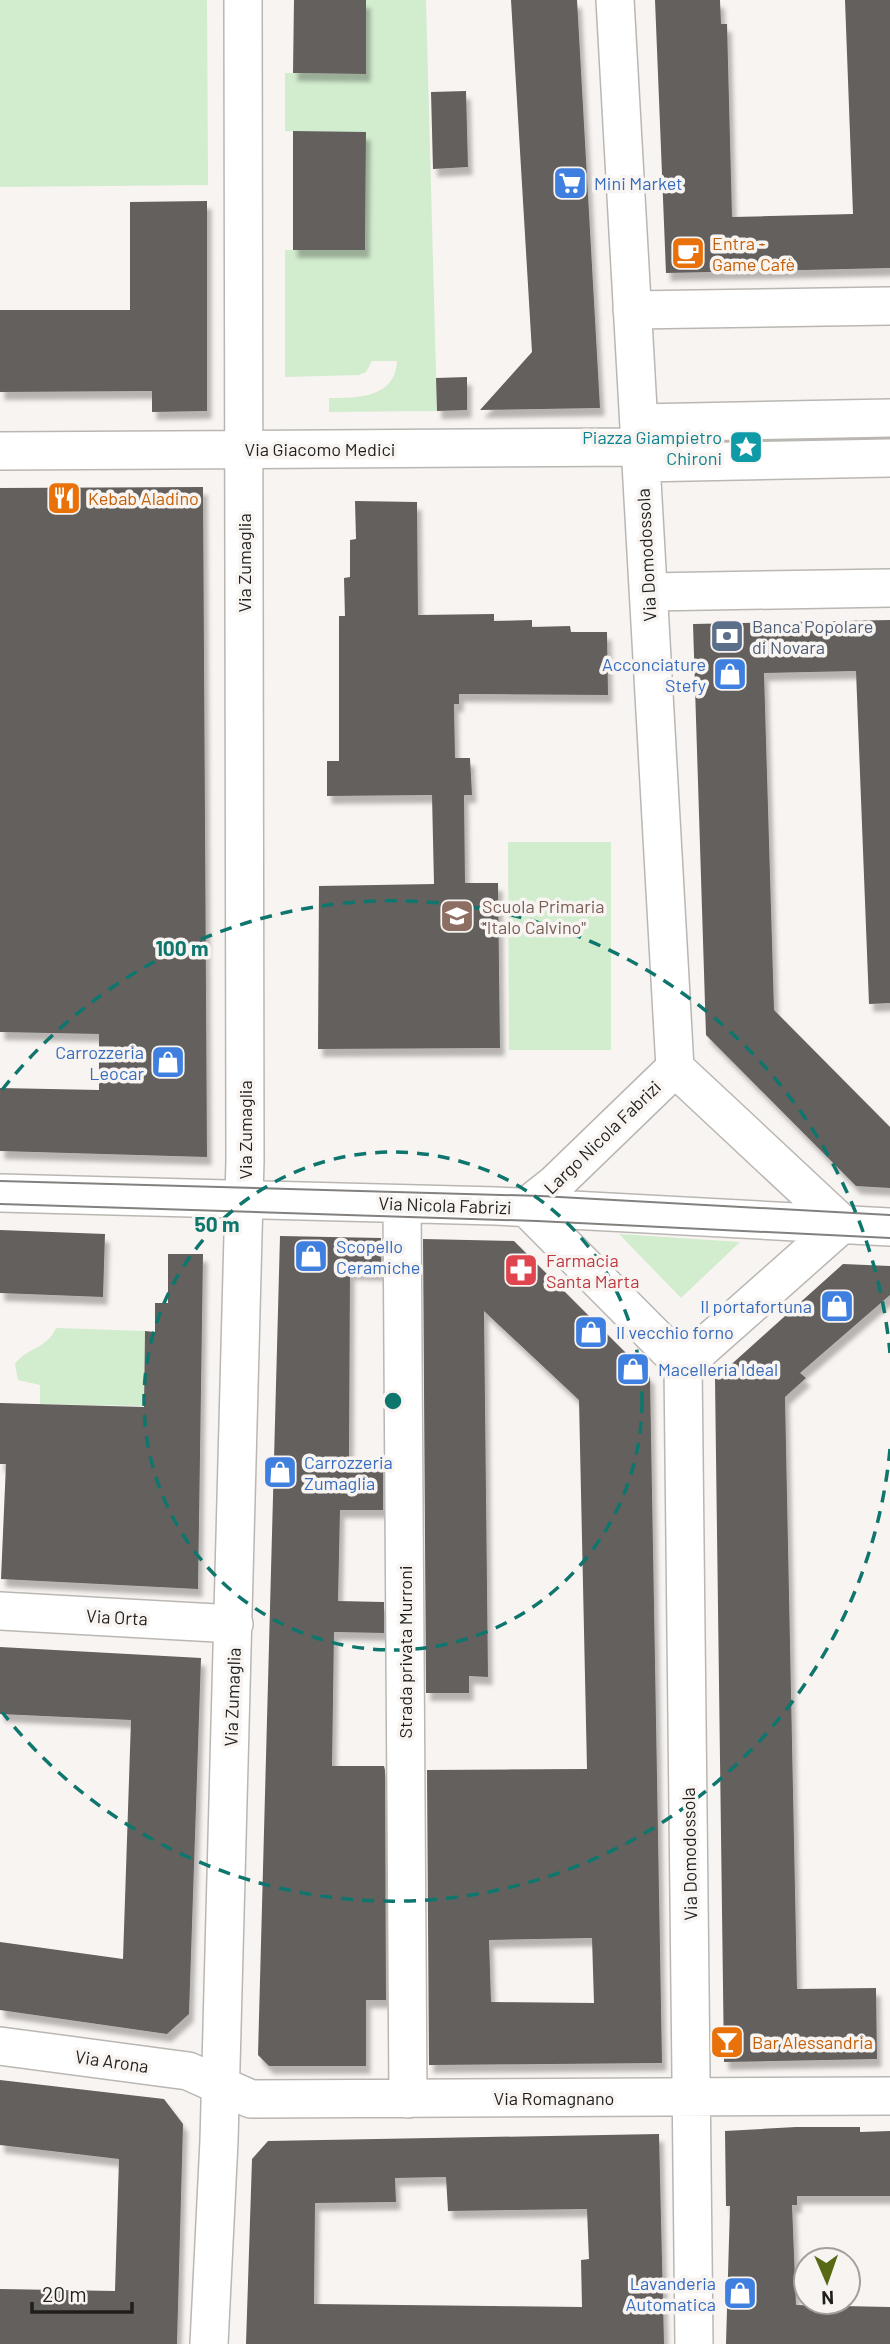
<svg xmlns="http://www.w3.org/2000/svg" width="890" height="2344" viewBox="0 0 890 2344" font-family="Barlow,sans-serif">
<defs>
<filter id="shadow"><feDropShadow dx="4.5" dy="8" stdDeviation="2" flood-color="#0004"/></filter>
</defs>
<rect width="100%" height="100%" fill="#f8f4f1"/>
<path fill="#d2ecce" d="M0,0H207L208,185L0,187Z
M366,0H426L437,411L329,412V398C358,398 395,398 397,361H372L366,372L359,375L285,377V250H365L366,133L285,131V73L365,74Z
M508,842H611V1050H509Z
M619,1234H620L740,1242L681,1298Z
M56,1328L145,1331L144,1406L40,1404V1385L18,1380L15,1364C26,1348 47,1349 56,1328Z"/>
<path fill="#64605d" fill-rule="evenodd" filter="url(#shadow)" d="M294,0H366V74L293,73Z
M511,0H577L600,408L480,410L532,352Z
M655,0H720L721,24H727L732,217L853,214L845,0H890V268L666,273Z
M466,91L468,167L433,169L431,92Z
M293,131L366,132L365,250H293Z
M207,201V411L152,412V391L0,392V310H130V202Z
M467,377V410L437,411L436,378Z
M203,487L207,1157L0,1151V1088L99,1090V1034L0,1032V488Z
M355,501L417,502L418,615L494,614V621L532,620V627L570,626L571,632H607L608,695L459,694V704H454L455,758H470L472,795H464L465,883H498L500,1048L318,1049L319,886L434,884L432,795L327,796V761H339V616H345L344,578L350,577V540L356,539Z
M890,620V1003L869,1004L856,671L764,673L774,1010L890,1127V1188L856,1186L706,1035L693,624Z
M0,1230L105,1234L103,1297L0,1293Z
M280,1236L381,1238V1273L350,1272L349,1461H383V1510H340L338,1601L384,1602V1633L334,1632L332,1766H384L385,1770L386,2000H366V2066H269L258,2055Z
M423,1239L514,1241L650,1377L662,2063L429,2065L427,1770L587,1769L579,1400L484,1311L488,1677L469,1676V1693H426ZM592,1938L594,2003L491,2002L489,1940Z
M168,1254H203L198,1589L1,1579L6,1464H0V1403L144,1407L145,1331L155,1332V1303H168Z
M843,1264L890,1266V1295L800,1373L806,1378L785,1397L797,1989L876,1988L877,2059L724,2062L715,1379Z
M0,1647L201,1658L189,2014L167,2034L0,2010V1942L123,1959L131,1720L0,1714Z
M0,2080L164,2099L183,2124L177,2344H0V2289L115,2291L119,2159L0,2145Z
M796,2127H860V2132L890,2131V2196H797V2205H792L796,2305L890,2307V2344H726L730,2206H726L725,2131Z
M659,2134L664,2344H246L252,2159L268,2141ZM446,2177L448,2211L587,2209L589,2259L581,2260L582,2307L314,2304L315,2203L396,2202L395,2178Z"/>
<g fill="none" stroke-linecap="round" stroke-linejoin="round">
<g stroke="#bab7b3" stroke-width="40">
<path id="minor" d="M615,0L675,1068
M632,310L890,306
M639,423L890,418
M0,451L640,447
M641,463L890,458
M649,592L890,588
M675,1068L842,1224L683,1365L526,1207L555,1184Z
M0,1193L496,1206L890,1227
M402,1204L408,2099
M683,1365L694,2344
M0,1611L234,1624
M0,2046L188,2071L251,2099L890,2096
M209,2344L219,2141L245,1160L243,0"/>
</g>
<use href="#minor" stroke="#fff" stroke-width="37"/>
<path stroke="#83807e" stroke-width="2" d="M0,1181L541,1196L890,1215
M0,1204L537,1221L890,1238"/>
</g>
<g fill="none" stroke="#0f766e" stroke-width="3.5" stroke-dasharray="12 9">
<circle cx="393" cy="1401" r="249"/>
<path d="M890 1449A499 499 0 0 1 2 1712M2 1090A499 499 0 0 1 890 1353"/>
</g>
<defs>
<g id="supermarket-square" transform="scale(1.75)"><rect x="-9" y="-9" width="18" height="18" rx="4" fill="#3f7fe0" stroke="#f8f4f1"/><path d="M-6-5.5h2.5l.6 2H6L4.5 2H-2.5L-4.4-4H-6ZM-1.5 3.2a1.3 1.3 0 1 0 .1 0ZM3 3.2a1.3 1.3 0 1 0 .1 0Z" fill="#fff"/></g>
<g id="cafe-square" transform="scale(1.75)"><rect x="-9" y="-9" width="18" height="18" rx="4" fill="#e8710a" stroke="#f8f4f1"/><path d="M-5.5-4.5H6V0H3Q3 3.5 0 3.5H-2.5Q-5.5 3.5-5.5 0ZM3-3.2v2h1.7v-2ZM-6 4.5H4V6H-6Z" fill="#fff"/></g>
<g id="sight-square" transform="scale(1.75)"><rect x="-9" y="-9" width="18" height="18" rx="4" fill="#0f9aa8" stroke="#f8f4f1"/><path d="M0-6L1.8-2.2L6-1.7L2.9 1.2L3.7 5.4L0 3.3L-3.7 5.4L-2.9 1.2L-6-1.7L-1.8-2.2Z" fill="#fff"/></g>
<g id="restaurant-square" transform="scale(1.75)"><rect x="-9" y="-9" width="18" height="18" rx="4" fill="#e8710a" stroke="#f8f4f1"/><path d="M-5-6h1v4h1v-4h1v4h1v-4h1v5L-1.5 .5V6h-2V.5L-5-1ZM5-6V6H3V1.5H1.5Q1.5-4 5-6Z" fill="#fff"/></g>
<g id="bank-square" transform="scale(1.75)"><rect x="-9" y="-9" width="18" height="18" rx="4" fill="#5c6f8a" stroke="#f8f4f1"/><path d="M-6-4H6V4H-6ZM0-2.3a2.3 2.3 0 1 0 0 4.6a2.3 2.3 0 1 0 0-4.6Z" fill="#fff"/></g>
<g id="shop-square" transform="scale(1.75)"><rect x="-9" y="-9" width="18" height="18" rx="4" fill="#3f7fe0" stroke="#f8f4f1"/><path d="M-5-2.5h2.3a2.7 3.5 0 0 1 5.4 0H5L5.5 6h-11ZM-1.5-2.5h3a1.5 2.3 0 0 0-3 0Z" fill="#fff"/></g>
<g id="school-square" transform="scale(1.75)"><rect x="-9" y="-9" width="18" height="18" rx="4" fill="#8d6e63" stroke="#f8f4f1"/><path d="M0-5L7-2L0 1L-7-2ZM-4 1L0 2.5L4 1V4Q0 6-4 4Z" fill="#fff"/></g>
<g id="pharmacy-square" transform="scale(1.75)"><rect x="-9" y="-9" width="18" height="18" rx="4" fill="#e0444e" stroke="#f8f4f1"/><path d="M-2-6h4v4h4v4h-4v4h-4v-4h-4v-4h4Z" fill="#fff"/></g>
<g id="bar-square" transform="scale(1.75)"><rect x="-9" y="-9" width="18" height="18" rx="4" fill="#e8710a" stroke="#f8f4f1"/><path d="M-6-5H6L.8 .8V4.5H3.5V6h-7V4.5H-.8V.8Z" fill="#fff"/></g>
</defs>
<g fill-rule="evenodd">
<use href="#supermarket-square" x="570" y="183"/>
<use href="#cafe-square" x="688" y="253"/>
<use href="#sight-square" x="746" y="447"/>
<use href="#restaurant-square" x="64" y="498"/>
<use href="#bank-square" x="727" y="636"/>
<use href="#shop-square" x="730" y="674"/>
<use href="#school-square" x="457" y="916"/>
<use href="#shop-square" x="168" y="1062"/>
<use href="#shop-square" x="311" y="1256"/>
<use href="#pharmacy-square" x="521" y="1270"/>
<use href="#shop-square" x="837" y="1306"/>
<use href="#shop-square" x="591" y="1332"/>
<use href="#shop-square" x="633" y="1369"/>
<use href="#shop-square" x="280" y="1472"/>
<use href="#bar-square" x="727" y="2042"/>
<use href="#shop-square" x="740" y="2293"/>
</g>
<g text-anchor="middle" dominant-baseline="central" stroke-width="7" stroke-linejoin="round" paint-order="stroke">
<g font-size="18" fill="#366cbe" stroke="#f8f4f1" text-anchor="start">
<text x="594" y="183">Mini Market</text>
<text x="706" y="664" text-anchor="end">Acconciature<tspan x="706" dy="21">Stefy</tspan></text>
<text x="144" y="1052" text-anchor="end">Carrozzeria<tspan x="144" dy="21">Leocar</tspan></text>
<text x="336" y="1246">Scopello<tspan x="336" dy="21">Ceramiche</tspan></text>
<text x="812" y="1306" text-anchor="end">Il portafortuna</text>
<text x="616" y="1332">Il vecchio forno</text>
<text x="658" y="1369">Macelleria Ideal</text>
<text x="304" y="1462">Carrozzeria<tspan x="304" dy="21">Zumaglia</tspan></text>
<text x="716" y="2283" text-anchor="end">Lavanderia<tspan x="716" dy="21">Automatica</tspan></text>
</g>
<g font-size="18" fill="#c56008" stroke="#f8f4f1" text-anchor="start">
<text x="712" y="243">Entra -<tspan x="712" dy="21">Game Cafè</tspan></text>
<text x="88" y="498">Kebab Aladino</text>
<text x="752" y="2042">Bar Alessandria</text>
</g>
<g font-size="18" fill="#0d838f" stroke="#f8f4f1" text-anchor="end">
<text x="722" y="437">Piazza Giampietro<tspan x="722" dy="21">Chironi</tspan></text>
</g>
<g font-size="18" fill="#201f1d" stroke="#f8f4f1">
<text x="320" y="449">Via Giacomo Medici</text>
<text transform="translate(646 555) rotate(-93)">Via Domodossola</text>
<text transform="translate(244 563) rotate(-90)">Via Zumaglia</text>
<text transform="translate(245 1130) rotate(-90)">Via Zumaglia</text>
<text transform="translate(602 1137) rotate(-44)">Largo Nicola Fabrizi</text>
<text transform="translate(445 1205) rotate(2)">Via Nicola Fabrizi</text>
<text transform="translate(117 1617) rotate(3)">Via Orta</text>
<text transform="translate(405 1652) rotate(-90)">Strada privata Murroni</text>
<text transform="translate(232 1697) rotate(-88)">Via Zumaglia</text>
<text transform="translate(689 1854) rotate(-91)">Via Domodossola</text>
<text transform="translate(112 2061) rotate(8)">Via Arona</text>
<text x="554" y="2098">Via Romagnano</text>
</g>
<g font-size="18" fill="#4e5e75" stroke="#f8f4f1" text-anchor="start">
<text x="752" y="626">Banca Popolare<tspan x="752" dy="21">di Novara</tspan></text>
</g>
<g font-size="18" fill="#785e54" stroke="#f8f4f1" text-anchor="start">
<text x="482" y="906">Scuola Primaria<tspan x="482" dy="21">"Italo Calvino"</tspan></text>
</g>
<g font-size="18" fill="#be3a42" stroke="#f8f4f1" text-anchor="start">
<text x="546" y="1260">Farmacia<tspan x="546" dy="21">Santa Marta</tspan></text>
</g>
</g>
<circle cx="393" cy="1401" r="10" fill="#0f766e" stroke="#f8f4f1" stroke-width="3.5"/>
<g font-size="21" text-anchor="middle" font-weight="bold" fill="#0f766e" stroke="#f8f4f1" stroke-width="7" stroke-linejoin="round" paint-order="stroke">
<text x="182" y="956">100 m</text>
<text x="217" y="1232">50 m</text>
</g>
<g transform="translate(827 2281) rotate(178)"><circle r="33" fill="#f8f4f1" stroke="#a29f9c" stroke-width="2"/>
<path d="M0-5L12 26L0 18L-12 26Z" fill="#586915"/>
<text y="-10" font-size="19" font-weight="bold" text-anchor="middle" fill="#201f1d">N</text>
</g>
<path d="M32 2302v10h100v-10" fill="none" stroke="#201f1d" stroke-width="3.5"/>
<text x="42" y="2302" font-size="21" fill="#201f1d" stroke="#f8f4f1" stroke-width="5" paint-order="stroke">20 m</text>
</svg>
